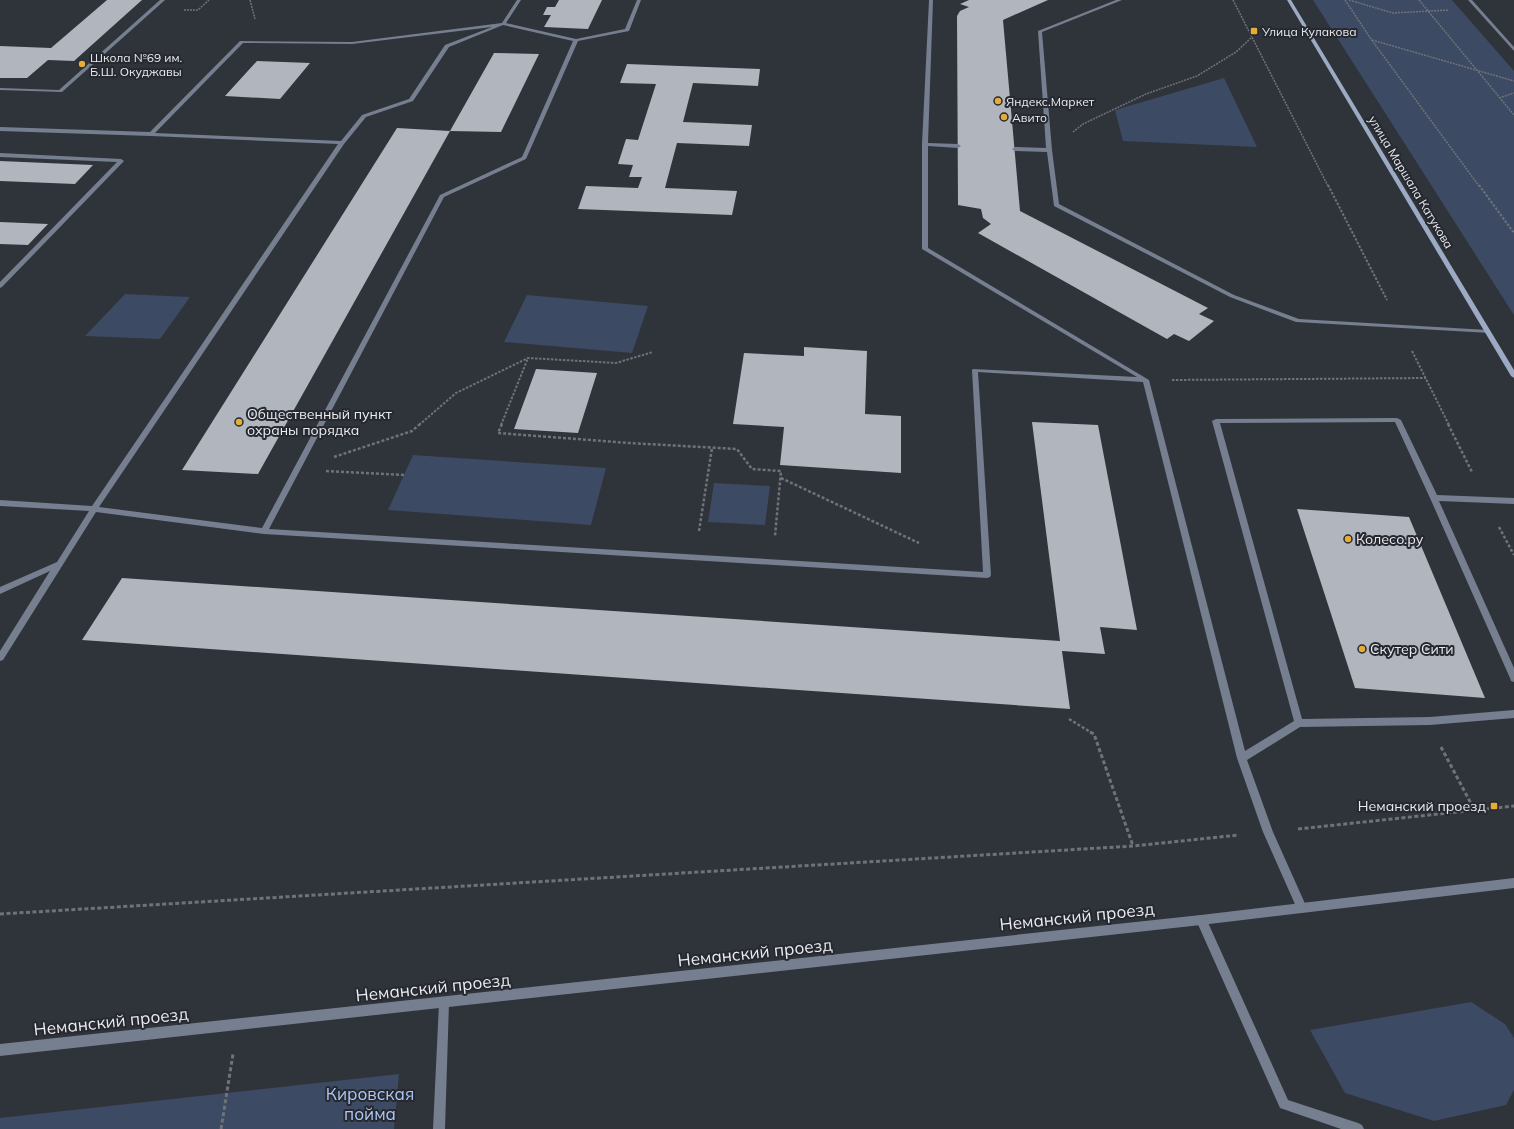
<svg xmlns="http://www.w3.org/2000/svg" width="1514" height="1129" viewBox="0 0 1514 1129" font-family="Mulish,sans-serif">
<rect width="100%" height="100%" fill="#2f333a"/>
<path fill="#3d4a63" d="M1313,0H1452L1514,71V315Z
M1224,78L1257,147L1123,141L1115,110Z
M125,294L190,297L160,339L85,336Z
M527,295L648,306L632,353L504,342Z
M413,455L606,468L591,525L388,510Z
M714,483L770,486L765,525L708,522Z
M1471,1002L1505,1024L1514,1038V1090L1506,1105L1434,1121L1345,1093L1310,1030Z
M399,1074L394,1129H0V1118Z"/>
<path fill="#b0b5be" d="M107,0H142L74,61L48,60L27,78H0V46L51,48Z
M559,0H602L588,29L544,27L551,15H543L547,7H555Z
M969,0H1048L1003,20L1020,211L1208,308L1199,314L1214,321L1189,341L1174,334L1167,339L978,233L991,224L983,218L981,209L958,205L957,16L960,11L969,7L960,4Z
M494,53L539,54L501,132L450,131Z
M257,61L310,63L280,99L225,96Z
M627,64L760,69L758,86L693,83L683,122L752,125L749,146L677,143L665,188L737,191L732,215L578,209L586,186L638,188L642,177H629L633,165L618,164L626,139L638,140L656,84L620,83Z
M397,128L450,131L258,474L182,470Z
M0,161L93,165L75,184L0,181Z
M0,222L48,224L28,245L0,244Z
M804,347L867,351L865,414L901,416V473L780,465L784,427L733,424L744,353L804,356Z
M536,369L597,373L578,433L514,429Z
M1032,422L1098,425L1137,630L1100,627L1105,654L1062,651L1070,709L82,640L122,578L1060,641Z
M1297,509L1409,517L1485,698L1355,688Z"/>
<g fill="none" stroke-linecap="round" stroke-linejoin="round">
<path stroke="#6f7379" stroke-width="1.5" stroke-dasharray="2 1" stroke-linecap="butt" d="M250,0L255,19
M1233,0L1328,186
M1345,0L1371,39L1479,186
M1349,0L1393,13L1449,10
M1419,0L1514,115
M184,10H198L209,0
M1372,40L1514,81
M1499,98L1514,93
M1073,132L1083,124L1146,94L1197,76L1236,52L1252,37"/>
<path stroke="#6f7379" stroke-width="2" stroke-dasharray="2.5 1.5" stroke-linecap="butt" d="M1328,185L1387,300
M1479,185L1514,233
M1412,351L1449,425
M1172,380L1426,378
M419,425L456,393L528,358L616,363L653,352
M501,425L528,358"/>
<path stroke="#6f7379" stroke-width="2.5" stroke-dasharray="3 2" stroke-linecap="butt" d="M502,424L498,433L629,443L737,449L752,469L781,471L775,536
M1448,424L1472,472
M334,457L412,431L420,424
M326,471L404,475
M781,478L919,543
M1499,527L1514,555
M699,531L712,448
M1069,719L1092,733"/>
<path stroke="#6f7379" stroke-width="3" stroke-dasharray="4 2.5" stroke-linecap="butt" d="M1090,732L1094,734L1133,846
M1441,747L1475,811
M1298,829L1514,806
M0,914L1133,846L1239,835
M221,1129L233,1054"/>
<path fill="#767f8f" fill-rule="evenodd" d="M160,0H165L62,92L0,90V88L59,90Z
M517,0H521L506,23L576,39L625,29L637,0H641L629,31L578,41L526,159L444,197L269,529L983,572L972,370L973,369L1137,377L922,249V144L929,0H933L928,143L958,144L961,146L958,148L928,146V248L1149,380L1245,751L1294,721L1212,421L1216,419L1397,418L1401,420L1437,495L1514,498V504L1439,501L1514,668V682L1511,681L1510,678L1430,498L1395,422L1220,423L1302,719L1430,717L1514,710V718L1430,725L1300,727L1247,760L1273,832L1307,908L1306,911L1302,913L1298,911L1263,832L1237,758L1143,382L978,372L991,575L990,577L987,578L264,534L96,512L3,660L0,661V651L50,571L0,594V587L57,562L89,511L0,506V500L92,506L338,144L151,136L0,131V127L150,132L240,41L352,42L502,23ZM503,25L573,41L522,157L440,195L262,528L99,507L344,144L366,117L413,101L449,47ZM492,27L445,45L409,99L362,115L341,141L155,133L243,43L352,44Z
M1116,0H1122L1042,32L1052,150L1059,204L1234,295L1299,319L1488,330L1491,332L1490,333L1296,322L1230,297L1054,206L1047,152L1015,151L1012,149L1015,147L1046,148L1038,31Z
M0,153L121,159L124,161L2,287L0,288V282L117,162L0,157Z
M1201,915L1205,916L1288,1100L1358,1123L1362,1125L1364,1129H1341L1280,1108L1196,920L1197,916Z
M444,998L448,999L449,1003L445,1129H433L439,1003L440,999Z"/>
<path fill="#767f8f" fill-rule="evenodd" d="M1468,0H1472L1514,47V51Z"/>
<path fill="#767f8f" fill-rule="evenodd" d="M1514,878V888L1201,925L0,1056V1044L1201,915Z"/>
<path fill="#9caac3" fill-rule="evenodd" d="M1287,0H1291L1514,370V378L1511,376Z"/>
</g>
<g fill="#e4ae35" stroke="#262930" stroke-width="1.5">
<rect x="1250" y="27" width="8" height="8" rx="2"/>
<circle cx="82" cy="64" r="4"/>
<circle cx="998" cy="101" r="4"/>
<circle cx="1004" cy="117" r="4"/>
<circle cx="239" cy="422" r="4"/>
<circle cx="1348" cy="539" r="4"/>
<circle cx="1362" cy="649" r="4"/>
<rect x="1490" y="802" width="8" height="8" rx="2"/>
</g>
<g text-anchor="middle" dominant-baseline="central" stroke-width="4" stroke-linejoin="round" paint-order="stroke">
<g font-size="12" fill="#e9ebf0" stroke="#262930" text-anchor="start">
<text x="1262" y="31">Улица Кулакова</text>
<text x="90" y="57">Школа №69 им.<tspan x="90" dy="14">Б.Ш. Окуджавы</tspan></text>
<text x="1006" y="101">Яндекс.Маркет</text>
<text x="1012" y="117">Авито</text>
</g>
<g font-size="12" fill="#e9ebf0" stroke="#262930">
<text transform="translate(1411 182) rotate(59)">улица Маршала Катукова</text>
</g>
<g font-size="14" fill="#e9ebf0" stroke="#262930" text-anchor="start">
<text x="247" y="414">Общественный пункт<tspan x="247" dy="16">охраны порядка</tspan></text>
<text x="1356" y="539">Колесо.ру</text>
<text x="1370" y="649">Скутер Сити</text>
<text x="1486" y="806" text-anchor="end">Неманский проезд</text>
</g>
<g font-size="17" fill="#e9ebf0" stroke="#262930">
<text transform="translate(1077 916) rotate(-6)">Неманский проезд</text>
<text transform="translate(755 952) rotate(-6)">Неманский проезд</text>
<text transform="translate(433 987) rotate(-6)">Неманский проезд</text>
<text transform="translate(111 1021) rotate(-6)">Неманский проезд</text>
</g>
<g font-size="17" fill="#aec7f5" stroke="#262930">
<text x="370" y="1093">Кировская<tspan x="370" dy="20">пойма</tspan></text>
</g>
</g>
</svg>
